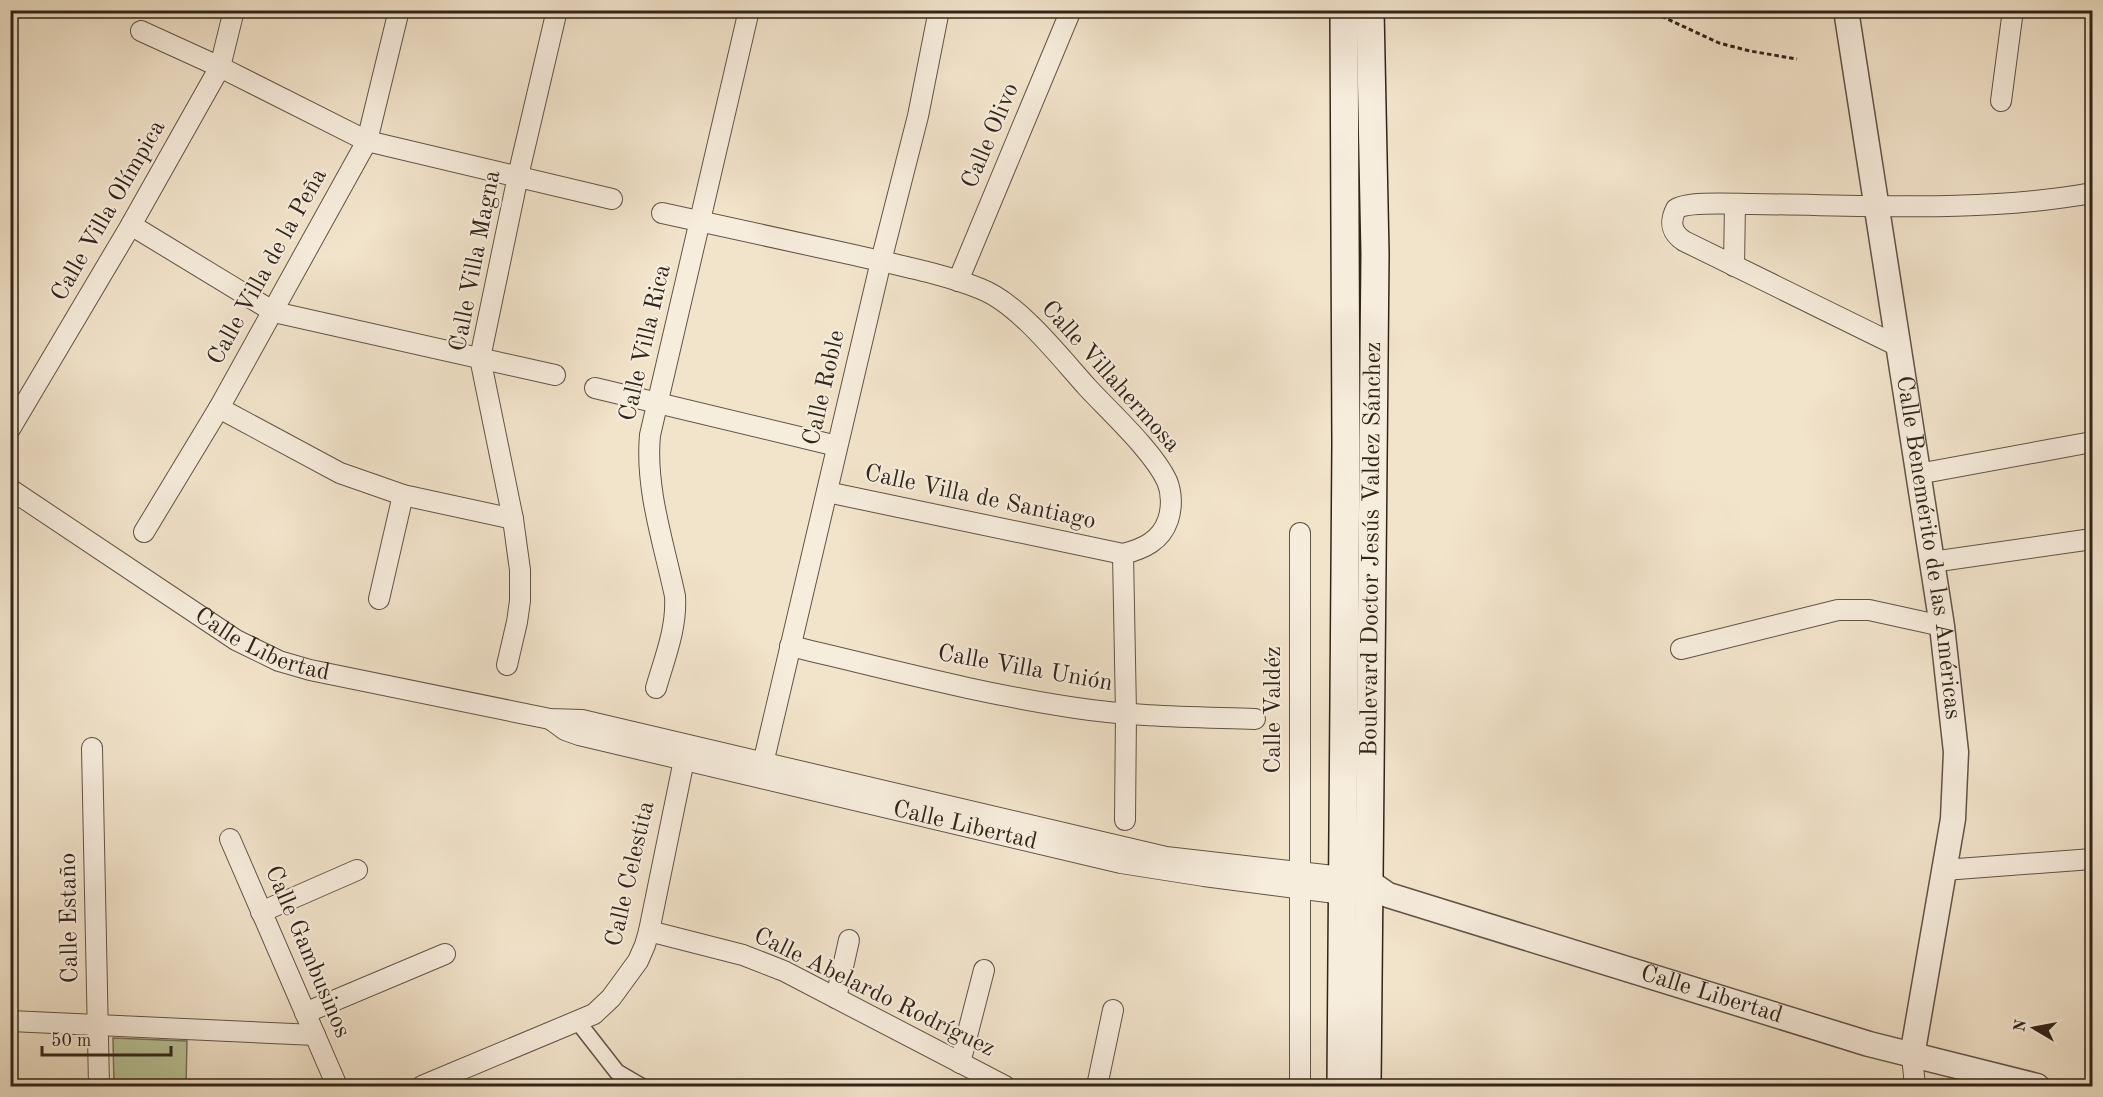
<svg xmlns="http://www.w3.org/2000/svg" width="2103" height="1097" viewBox="0 0 2103 1097" font-family="'Old Standard TT',serif">
<rect width="100%" height="100%" fill="#f2e4cb"/>
<filter id="stains"><feTurbulence type="fractalNoise" baseFrequency=".00333" numOctaves="4"/><feColorMatrix values="0 0 0 0 .2 0 0 0 0 .09 0 0 0 0 .02 0 0 0 .5 -.17"/></filter>
<radialGradient id="worn" r=".72"><stop offset=".6" stop-color="#630" stop-opacity="0"/><stop offset="1" stop-color="#630" stop-opacity=".3"/></radialGradient>
<path fill="#b9c498" stroke="#757458" stroke-width="1.5" d="M113,1038L187,1041L186,1086H114Z"/>
<g fill="none" stroke-linecap="round" stroke-linejoin="round">
<g stroke="#615446" stroke-width="18">
<path id="pedestrian" d="M578,1022L617,1072L641,1086"/>
</g>
<g stroke="#615446" stroke-width="22">
<g id="minor">
<path d="M141,31L220,67L367,141L612,199"/>
<path d="M2001,101L2013,10"/>
<path d="M662,213C726,227 790,241 854,255C896,265 941,273 981,289C1019,304 1060,357 1087,387C1110,412 1153,451 1167,481C1172,493 1172,508 1168,520C1161,541 1143,549 1123,554L827,492"/>
<path d="M131,225L274,312L555,375"/>
<path d="M1734,266L1735,204"/>
<path d="M958,281L1071,10"/>
<path d="M1900,347L1684,241C1672,233 1669,223 1676,209C1687,201 1736,204 1752,204C1865,205 1981,213 2092,193"/>
<path d="M595,388L837,446"/>
<path d="M219,408L340,473L403,495L513,519"/>
<path d="M10,429L131,225L220,67L234,10"/>
<path d="M1918,474L2092,442"/>
<path id="s1" d="M10,489L236,640L279,661L310,670L550,719L582,720L1166,857L1343,877"/>
<path d="M144,532L219,408L367,141L399,10"/>
<path d="M1300,533V1086"/>
<path d="M1123,554L1126,713L1125,820"/>
<path d="M1932,562L2092,539"/>
<path d="M379,599L403,495"/>
<path d="M790,646C885,668 980,694 1076,708C1135,717 1195,717 1255,719"/>
<path d="M1681,649L1838,610H1869L1942,626"/>
<path d="M507,665L517,622L520,601V570L513,519L480,358L518,176L557,10"/>
<path d="M656,688C665,657 677,628 675,596C664,544 645,489 650,435L749,10"/>
<path id="s2" d="M550,719L565,730L579,735L1121,863L1204,876L1343,894"/>
<path d="M92,748L99,1086"/>
<path d="M761,772L881,261L918,116L939,10"/>
<path d="M230,839L337,1086"/>
<path d="M1944,870L2092,859"/>
<path d="M261,912L357,870"/>
<path d="M649,931L743,955L784,971L1005,1086"/>
<path d="M836,998L849,940"/>
<path d="M305,1013L445,954"/>
<path d="M10,1021L315,1035"/>
<path d="M1912,1056L1915,1086"/>
<path d="M960,1063L984,970"/>
<path d="M422,1086L594,1014L611,998L638,961L645,945L649,931L684,760"/>
<path d="M1097,1086L1113,1010"/>
</g>
</g>
<g stroke="#615446" stroke-width="27">
<g id="tertiary">
<path id="s3" d="M1846,10L1942,626L1956,752L1953,819L1912,1056"/>
<path id="s4" d="M1355,879L1368,881L1388,895L1869,1044L2037,1086"/>
</g>
</g>
<g stroke="#312419" stroke-width="30">
<g id="secondary">
<path d="M1341,1086L1346,444L1344,10"/>
<path id="s5" d="M1367,1086L1375,254L1370,10"/>
</g>
</g>
<path stroke="#312419" stroke-width="3" stroke-dasharray="4.5 3" stroke-linecap="butt" d="M1648,10L1719,43L1750,51L1797,59"/>
<use href="#pedestrian" stroke="#f7eddd" stroke-width="15"/>
<use href="#minor" stroke="#f7eddd" stroke-width="20"/>
<use href="#tertiary" stroke="#f7eddd" stroke-width="24"/>
<use href="#secondary" stroke="#f7eddd" stroke-width="27"/>
</g>
<g text-anchor="middle" dominant-baseline="central" stroke-width="4.5" stroke-linejoin="round" paint-order="stroke">
<g font-size="24" fill="#312419" stroke="#f7eddd">
<text transform="translate(991 136) rotate(-67)">Calle Olivo</text>
<text transform="translate(109 211) rotate(-60)">Calle Villa Olímpica</text>
<text transform="translate(476 261) rotate(-79)">Calle Villa Magna</text>
<text transform="translate(268 267) rotate(-61)">Calle Villa de la Peña</text>
<text transform="translate(646 343) rotate(-77)">Calle Villa Rica</text>
<text transform="translate(1110 377) rotate(48)">Calle Villahermosa</text>
<text transform="translate(825 388) rotate(-77)">Calle Roble</text>
<text transform="translate(980 498) rotate(12)">Calle Villa de Santiago</text>
<text stroke="none"><textPath href="#s5" startOffset="537">Boulevard Doctor Jesús Valdez Sánchez</textPath></text>
<text stroke="none"><textPath href="#s3" startOffset="544">Calle Benemérito de las Américas</textPath></text>
<text stroke="none"><textPath href="#s1" startOffset="298">Calle Libertad</textPath></text>
<text transform="translate(1025 669) rotate(10)">Calle Villa Unión</text>
<text transform="translate(1274 710) rotate(-90)">Calle Valdéz</text>
<text stroke="none"><textPath href="#s2" startOffset="430">Calle Libertad</textPath></text>
<text transform="translate(631 874) rotate(-77)">Calle Celestita</text>
<text transform="translate(70 918) rotate(-91)">Calle Estaño</text>
<text transform="translate(307 952) rotate(67)">Calle Gambusinos</text>
<text transform="translate(874 993) rotate(26)">Calle Abelardo Rodríguez</text>
<text stroke="none"><textPath href="#s4" startOffset="376">Calle Libertad</textPath></text>
</g>
</g>
<rect width="2103" height="1097" fill="none" stroke="#f2e4cb" stroke-width="36"/>
<rect x="12" y="12" width="2079" height="1073" fill="none" stroke="#312419" stroke-width="3"/>
<rect x="18" y="18" width="2067" height="1061" fill="none" stroke="#312419" stroke-width="1.5"/>
<g transform="translate(2034 1028) rotate(280)" stroke="#f7eddd" stroke-width="4.5" paint-order="stroke">
<path d="M0-4.5L10 22L0 15L-10 22Z" fill="#312419"/>
<text y="-9" font-size="16" font-weight="bold" text-anchor="middle" fill="#312419">N</text>
</g>
<path d="M42 1046v9h129v-9" fill="none" stroke="#312419" stroke-width="3"/>
<text x="51" y="1046" font-size="18" fill="#312419" stroke="#f7eddd" stroke-width="4.5" paint-order="stroke">50 m</text>
<rect width="100%" height="100%" filter="url(#stains)"/>
<rect width="100%" height="100%" fill="url(#worn)"/>
</svg>
